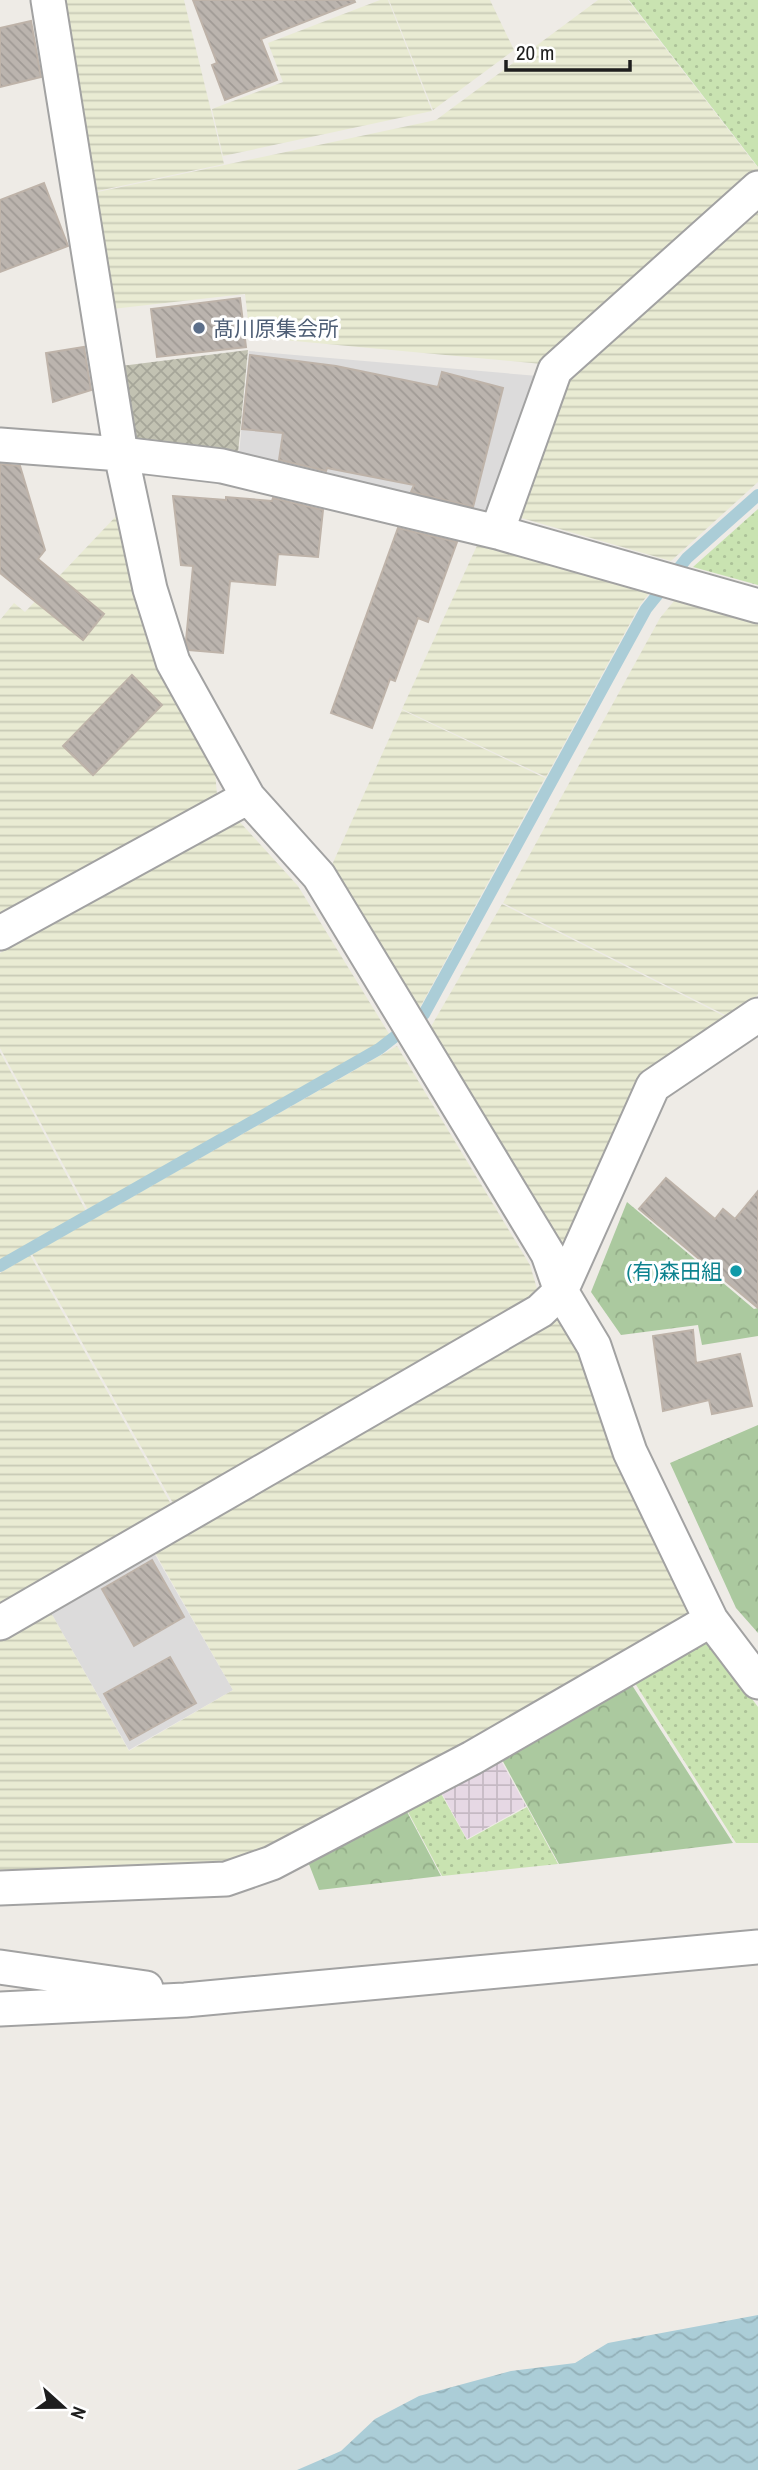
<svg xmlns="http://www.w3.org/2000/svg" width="758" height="2470" viewBox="0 0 758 2470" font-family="'Archivo Narrow','Noto Sans JP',sans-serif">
<defs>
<pattern id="industrial-grid" width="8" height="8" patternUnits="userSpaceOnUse" patternTransform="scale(1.75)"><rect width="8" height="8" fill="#e6d8e4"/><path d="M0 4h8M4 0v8" fill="none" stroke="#c5b9c3"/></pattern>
<pattern id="construction-cross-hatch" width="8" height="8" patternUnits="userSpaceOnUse" patternTransform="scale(1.75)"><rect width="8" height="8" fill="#c2c2b2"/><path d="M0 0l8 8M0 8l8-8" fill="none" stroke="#a6a699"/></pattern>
<pattern id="farmland-rules" width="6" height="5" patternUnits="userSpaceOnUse" patternTransform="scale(1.75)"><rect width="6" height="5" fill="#e9ebd3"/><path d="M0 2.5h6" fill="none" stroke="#c7c9b5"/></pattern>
<pattern id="grass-dots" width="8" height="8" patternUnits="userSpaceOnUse" patternTransform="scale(1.75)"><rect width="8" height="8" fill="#c9e3b1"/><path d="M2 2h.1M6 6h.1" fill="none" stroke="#acc298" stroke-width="1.8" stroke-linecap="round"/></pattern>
<pattern id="forest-crowns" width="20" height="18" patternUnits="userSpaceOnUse" patternTransform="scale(1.75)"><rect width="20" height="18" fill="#abc99f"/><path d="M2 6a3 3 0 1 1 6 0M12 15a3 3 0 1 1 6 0" fill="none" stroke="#93ac88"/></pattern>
<pattern id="water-waves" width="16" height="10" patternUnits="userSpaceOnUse" patternTransform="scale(1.75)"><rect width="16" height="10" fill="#abcdd7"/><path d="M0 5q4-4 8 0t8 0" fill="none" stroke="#93b0b8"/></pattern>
<pattern id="building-back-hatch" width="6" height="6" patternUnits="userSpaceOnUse" patternTransform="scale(1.75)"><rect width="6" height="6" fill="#bbb4ae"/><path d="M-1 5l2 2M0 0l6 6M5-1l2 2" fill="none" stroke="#a09a95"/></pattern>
</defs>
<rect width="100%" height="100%" fill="#eeebe6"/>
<path fill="#dcdbdb" d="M249,351L538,376L490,514L239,454Z
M153,1551L233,1690L129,1750L50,1611Z"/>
<path fill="url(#industrial-grid)" d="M499,1757L526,1806L467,1839L440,1790Z"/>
<path fill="url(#construction-cross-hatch)" d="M248,350L238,453L133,442L121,366Z"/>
<path fill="url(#farmland-rules)" d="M62,0H184L224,164L93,192Z
M380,0H388L432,111L223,156L212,109L283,82L268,43Z
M389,0H490L514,50L433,110Z
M598,0H628L758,168V171L542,364L250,337L245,294L112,309L93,193L436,120Z
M758,208V482L671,561L518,517L567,378Z
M120,512L134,595L164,674L215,772L217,794L0,914V620L14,603L25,612Z
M480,539L654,587L640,605L546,777L402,709Z
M679,595L758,617V994L754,1000L729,1017L503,903L660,618Z
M402,710L545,778L418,1011L331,867Z
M238,820L298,886L391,1037L88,1210L0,1048V953Z
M502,904L728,1018L642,1077L563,1252L429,1030Z
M397,1046L530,1265L538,1292L174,1505L32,1254Z
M0,1052L86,1211L0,1260Z
M30,1255L172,1506L0,1604V1273Z
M559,1313L583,1351L693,1615L487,1734L267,1851L223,1866L0,1875V1640L50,1611L129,1751L233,1690L154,1551Z"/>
<path fill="url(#grass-dots)" d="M629,0H758V167Z
M758,509V585L693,567Z
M706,1636L758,1707V1843H736L633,1680Z
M439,1790L467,1840L527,1807L558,1864L442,1876L406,1808Z"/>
<path fill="url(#forest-crowns)" d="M627,1202L754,1309L758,1308V1336L702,1345L698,1325L621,1335L591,1292Z
M758,1425V1633L736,1608L670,1463Z
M630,1682L733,1843L559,1864L500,1756Z
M405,1808L441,1876L319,1890L307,1859Z"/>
<path fill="url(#water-waves)" d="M758,2315V2470H297L341,2451L375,2419L419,2396L511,2371L575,2363L608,2343Z"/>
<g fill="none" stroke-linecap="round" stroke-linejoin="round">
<path stroke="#abcdd7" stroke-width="12" d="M0,1266L379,1049L424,1014L646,609L687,558L758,495"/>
</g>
<path fill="url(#building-back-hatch)" stroke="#beb3a9" stroke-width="2" d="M193,0H354L355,2L261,39L277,80L225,100L212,65L217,63Z
M31,21L41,77L0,87V28Z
M44,183L68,246L0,272V200Z
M240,298L246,347L157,357L151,309Z
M84,347L91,390L53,402L46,353Z
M250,355L336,366L438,387L442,372L503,388L473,507L411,492L414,485L327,468L326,471L279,460L283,433L242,429Z
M0,464L20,466L45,550L38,559L104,614L83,640L0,573Z
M173,496L226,500V497L272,501L273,498L323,510L318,557L278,554L275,585L230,581L223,653L189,650L186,641L193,566L181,565Z
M398,528L457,542L428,622L418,618L395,681L390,679L372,728L331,713Z
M132,675L162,705L93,775L63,746Z
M666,1178L715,1219L723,1209L735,1219L758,1191V1308L639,1209Z
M693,1330L696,1363L740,1354L752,1406L712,1414L709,1400L663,1411L653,1336Z
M152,1560L184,1617L134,1646L102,1589Z
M170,1657L196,1703L130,1740L104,1694Z"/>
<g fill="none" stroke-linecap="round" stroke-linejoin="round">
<g stroke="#a2a2a2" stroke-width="37">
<path id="street" d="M48,0L121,454L150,589L173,662L248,797L319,876L548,1254L561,1291L594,1346L630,1452L711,1620L758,1682
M0,445L121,454L222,466L497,532L758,606
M497,532L555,370L758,188
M0,933L248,797
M0,1623L540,1311L561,1291L653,1086L758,1015
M0,1888L226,1879L272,1863L472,1758L711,1620
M0,1967L146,1988
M0,2009L185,2000L758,1947"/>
</g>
<use href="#street" stroke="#fff" stroke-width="33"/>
</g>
<circle fill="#5c6f8a" stroke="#fff" stroke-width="2.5" cx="199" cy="328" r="7"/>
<circle fill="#0f9aa8" stroke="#fff" stroke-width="2.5" cx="736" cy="1271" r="7"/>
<g text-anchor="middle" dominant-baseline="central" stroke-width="6" stroke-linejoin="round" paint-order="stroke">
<g font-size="21" fill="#4e5e75" stroke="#fff" text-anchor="start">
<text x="213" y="328">髙川原集会所</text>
</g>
<g font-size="21" fill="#0d838f" stroke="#fff" text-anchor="end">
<text x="722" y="1271">(有)森田組</text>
</g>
</g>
<g transform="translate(63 2407) rotate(111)" stroke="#ffffff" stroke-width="5" paint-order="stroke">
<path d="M0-5L12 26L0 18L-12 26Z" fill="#1e1e1e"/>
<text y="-10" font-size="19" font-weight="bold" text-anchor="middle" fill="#1e1e1e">N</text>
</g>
<path d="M506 60v10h124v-10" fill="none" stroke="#1e1e1e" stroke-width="3.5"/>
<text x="516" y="60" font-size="21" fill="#1e1e1e" stroke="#ffffff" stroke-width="5" paint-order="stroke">20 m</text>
</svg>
